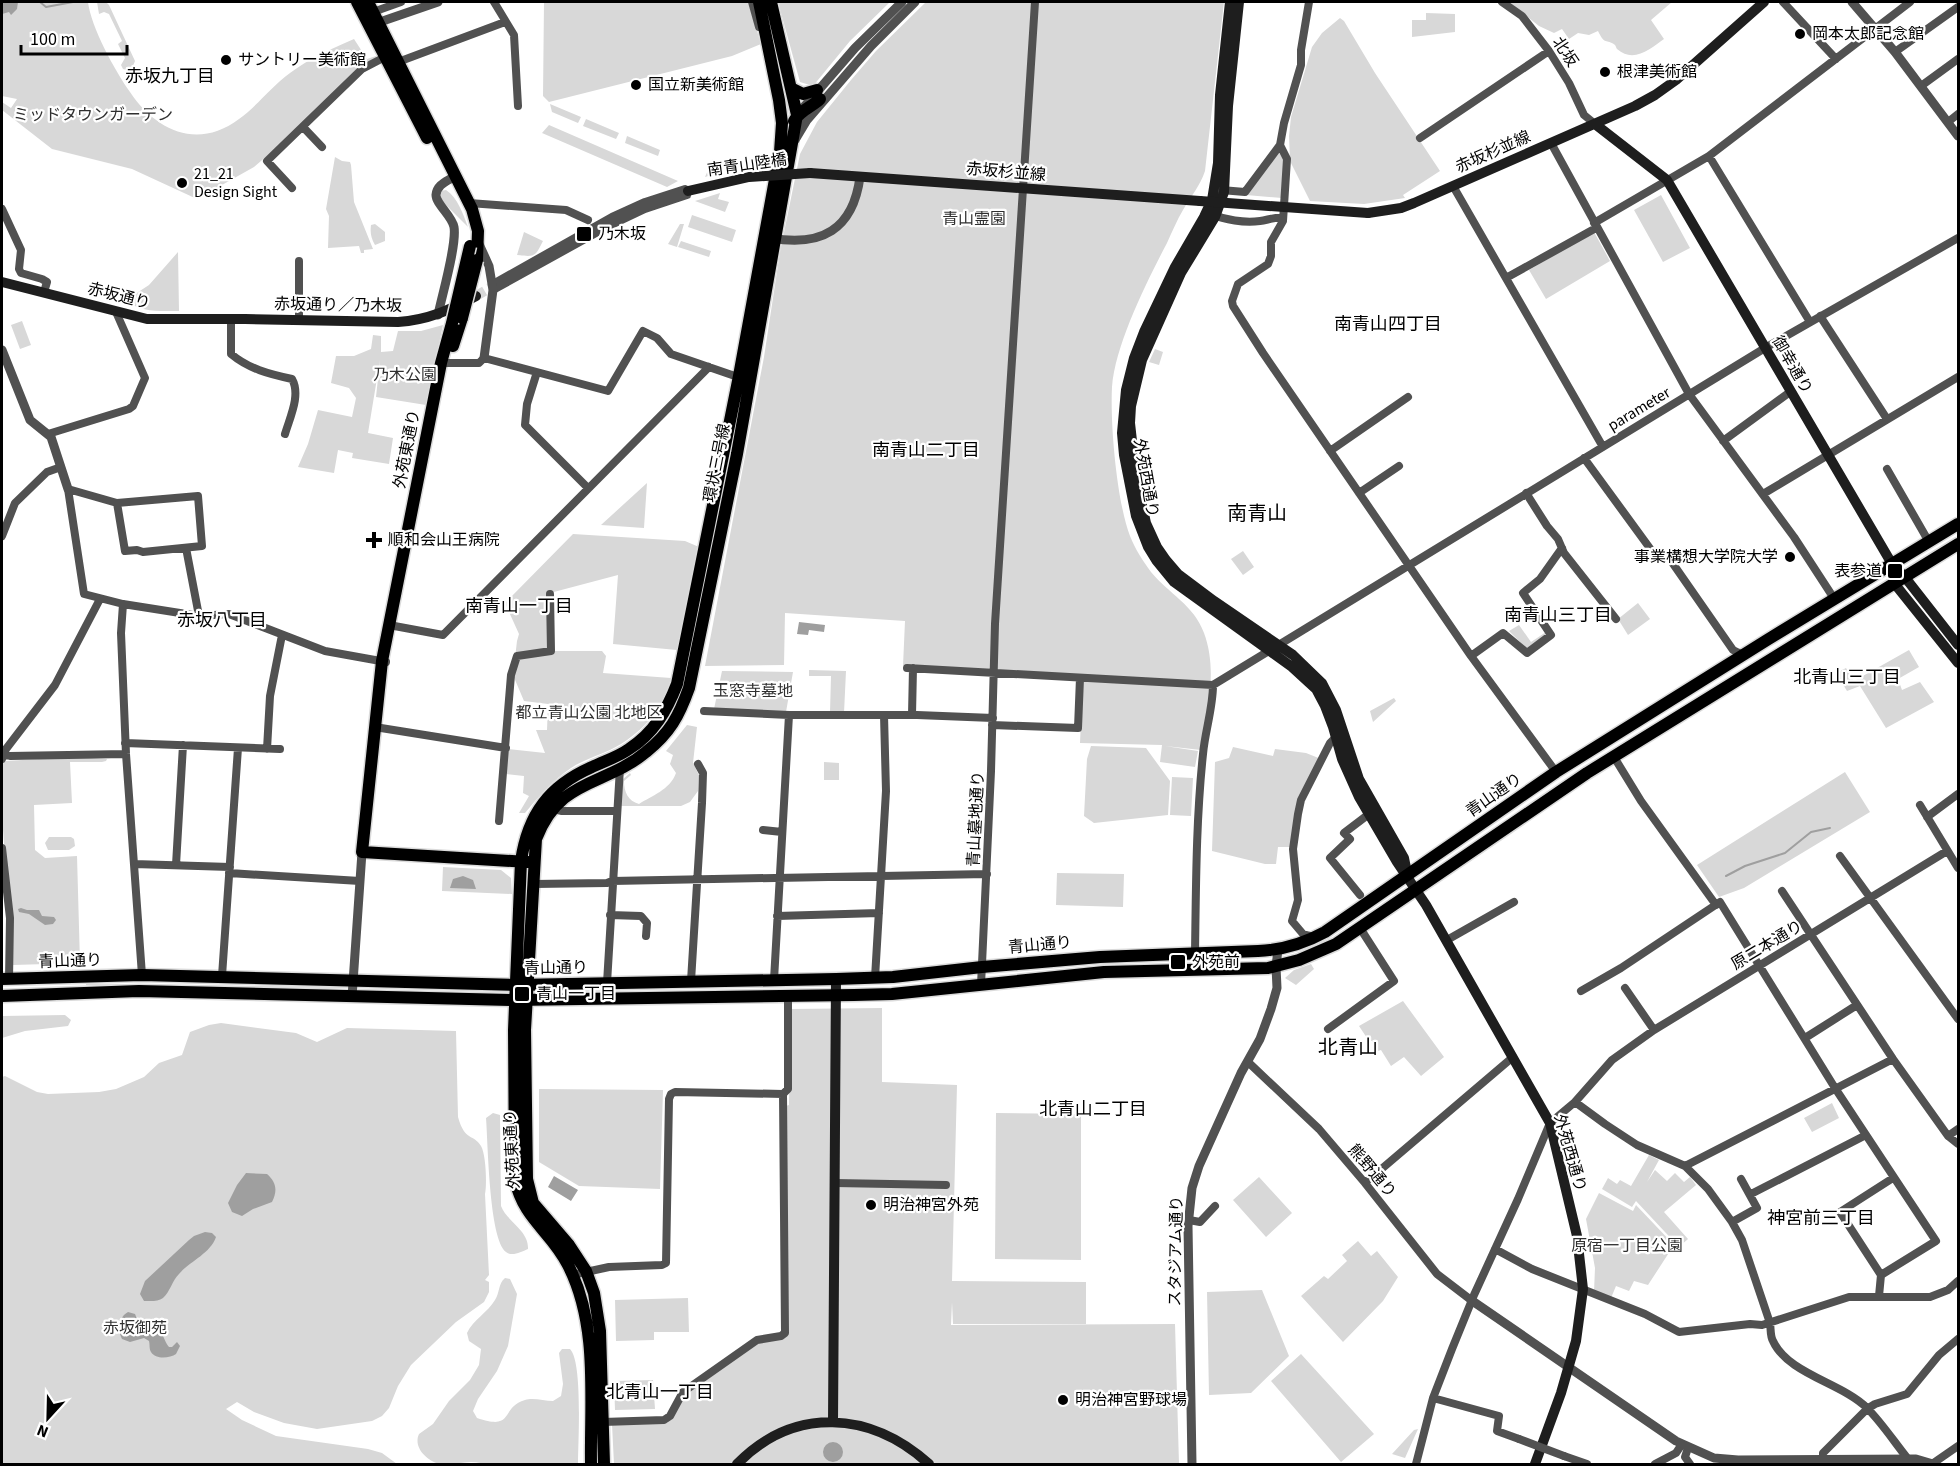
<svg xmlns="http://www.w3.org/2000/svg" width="1960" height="1466" viewBox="0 0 1960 1466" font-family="'Source Sans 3','Noto Sans JP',sans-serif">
<rect width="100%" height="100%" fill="#fff"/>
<path fill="#d8d8d8" d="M2,2H88C91,27 115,71 130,92C156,131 198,150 239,119C257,106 271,87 290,73C310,58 331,49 354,39L367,59L376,56L378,60L254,167L197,199L132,169L52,149L2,110V102L11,108L17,99L2,96Z
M97,2H106L109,5L135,61L131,71L123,69L121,65L125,58L118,44L122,41L109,14L104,12L99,14Z
M544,2H748L761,44L732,56L549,102L543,96Z
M778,2H890L850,41L813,86L800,82Z
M926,2H1224L1205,171C1200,186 1191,196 1183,210C1177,220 1172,232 1167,243C1147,281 1115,345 1112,387C1110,425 1117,502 1130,536C1135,549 1143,561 1151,572C1168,593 1194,605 1204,633C1218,671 1207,711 1201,750L1165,746L1198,751L1195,767L1160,762L1162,745L1080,743L1083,675L903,666L905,621L785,613L784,665L705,666L764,357L780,252L800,154L817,122L851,80L876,51Z
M1509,2H1672L1651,20L1664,39C1651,48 1634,64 1617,49C1616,48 1616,46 1615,45C1606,38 1605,46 1598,31L1589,35L1578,33L1569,39L1562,29L1554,33L1539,26Z
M1426,13L1455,14V32L1412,37V20H1426Z
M1340,18L1344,21L1375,73L1440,171L1403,195L1405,198L1364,204L1310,201L1290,161L1289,136L1291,117L1312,47L1322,33Z
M550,104L581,117L578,123L552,112Z
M586,119L619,133L616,139L583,126Z
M549,125L678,181L667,187L542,133Z
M627,136L660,150L658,156L625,143Z
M1281,153L1284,159L1282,198L1246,195L1276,154Z
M335,157L342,161L350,162L351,165L354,202L373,249L364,250V253H361L359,246L328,248L329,216L326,209Z
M713,159L724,171L705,177Z
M446,190C458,198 463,214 468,227L441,200V191Z
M720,193L718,199L729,202L725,212L695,201Z
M1661,195L1690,248L1663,262L1634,210Z
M692,215L736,230L732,242L688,227Z
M375,224L385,232V241L375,245C371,238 370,233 371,225Z
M680,224H684L677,247L668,244Z
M524,232L543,241C535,257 535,257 517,255Z
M1594,232L1610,261L1546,299L1529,270Z
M681,241L711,251L709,257L678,247Z
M178,252L179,311C160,311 141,313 126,300L149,285Z
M22,321L31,345L20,349L11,325Z
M443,325L426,405L376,397L380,360L368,433L393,438L389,464L352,458L353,453L338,450L334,473L298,467L308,444L318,410L352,417L356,398L349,388L331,383L336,356H354L371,349L373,335L381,336V352L393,351L398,331H421Z
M1155,349L1163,352L1159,365L1149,362Z
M647,483L644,528L601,525Z
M573,534L685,541L699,547L677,650L613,644L618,575L550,593L551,651H602L606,656L603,673L671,678C664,710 639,736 610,750C597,756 583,760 571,768C553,780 539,796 525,813H519L529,796L523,793L524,776L506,774L508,749L545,753L536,730H547L548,704L524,701L513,675L517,641L519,634L505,603Z
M1243,551L1254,567L1243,575L1231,559Z
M1638,603L1650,619L1628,635L1618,619Z
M1519,625L1531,642L1546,632L1548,635L1527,649L1509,631Z
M1909,650L1919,667L1898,679L1902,690L1920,682L1934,702L1886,728L1860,686L1847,691L1836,673L1846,668L1854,681Z
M809,670L846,671L844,713L830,712L831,676H809Z
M722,671L793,672L786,712L714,709Z
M1394,698L1396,701L1373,722L1370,711Z
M687,725L697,727L693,763L699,775L698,791L690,802L681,806H621L622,780L630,773L631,775L624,781C624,792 628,801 639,804C651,796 670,790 676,773L670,764L673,755L666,751Z
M1091,746L1146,748L1170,781L1168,815L1094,823L1084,816L1087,759Z
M1233,747L1273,756L1275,749L1306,753L1321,759L1303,790L1292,847H1278L1276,864H1265L1212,851L1215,762L1229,758Z
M75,757L107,759L106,761L102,762H70L72,803L34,805L35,850L45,858L77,856L80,963L13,965L2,816V764L5,761Z
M824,762L839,763V780H824Z
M1845,772L1870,812L1744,888L1719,897L1697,865Z
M1172,777L1193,778L1191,816L1170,815Z
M49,837H71L74,839L75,846L69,850H48L45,843Z
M443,867L501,870L511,878L512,894L442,891Z
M1057,873L1124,874L1123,907L1056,905Z
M1311,964L1314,969L1296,985L1285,978L1294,970Z
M86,984L348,987V988L86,985Z
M1403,1001L1444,1057L1421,1076L1404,1057L1391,1066L1381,1050L1378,1051L1372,1041H1369L1359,1026Z
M882,1008V1082L957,1085L952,1281L1086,1282V1324H953L952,1302L951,1325L1175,1324L1179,1464H614L612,1424L667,1423L684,1396L759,1342L785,1338L788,1334L786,1106L789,1105L790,1009Z
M65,1015L71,1020L68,1026L25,1031L2,1038V1016Z
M221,1023L296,1033L317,1042L347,1028L456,1031L458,1117C465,1142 473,1133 481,1146C486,1154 487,1185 485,1194L489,1275L485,1280L489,1282V1292L484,1302L456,1322L411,1365L398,1386L389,1408L382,1416L372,1421L317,1429L284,1423L254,1412L237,1402L226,1409L242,1420L276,1436L368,1449L382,1453L397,1464H2V1077L5,1076L37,1092L48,1094L99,1092L116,1089L144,1077L159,1063L182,1055L190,1032L209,1025Z
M539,1089L663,1090L660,1189L579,1186L539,1162Z
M1832,1103L1839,1118L1812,1132L1804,1118Z
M493,1113L500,1115L501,1206C507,1222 529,1230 528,1249C521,1252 512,1257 506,1252C489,1239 488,1142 486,1118Z
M996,1113L1081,1114V1260L995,1259Z
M1649,1155L1659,1160L1647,1182L1655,1170L1667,1181L1675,1173L1684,1182L1690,1177L1696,1185L1664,1212L1688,1239L1679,1247L1636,1201L1632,1207L1602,1189L1608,1178L1617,1184L1620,1180L1631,1186Z
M1259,1177L1292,1213L1266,1237L1233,1200Z
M1599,1193L1633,1211L1636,1205L1674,1245L1648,1285L1634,1281L1629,1291L1616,1286L1611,1298L1594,1292L1595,1268L1586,1219Z
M1358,1241L1371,1256L1377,1251L1398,1277L1383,1301L1343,1342L1301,1296L1324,1276L1328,1279L1347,1261L1342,1255Z
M505,1278L510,1279L517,1294L508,1346L497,1371L478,1399L473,1411L477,1418C516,1431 499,1408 525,1400C533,1397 544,1401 553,1401L561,1396L563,1384L559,1353L562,1349H570C583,1362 578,1443 578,1464C548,1465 519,1466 490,1464C483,1464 478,1462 471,1462C461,1462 450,1466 439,1464C426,1460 413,1447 419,1434L433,1424L449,1401L470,1380L479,1365L481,1349L469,1341L467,1333C473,1320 488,1312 495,1300C500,1292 498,1284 505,1278Z
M1262,1290L1289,1356L1251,1393L1209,1395L1207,1292Z
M688,1298L689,1332H654V1340L616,1341L615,1300Z
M1301,1354L1374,1434L1341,1462L1271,1381Z
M653,1380L655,1409L615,1410L614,1381Z
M1418,1429L1405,1458L1392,1454L1414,1430Z"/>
<path fill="#9f9f9f" d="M2,2H18L17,9L11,15L9,12L2,14Z
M799,622L825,625L824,632L809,630L808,635L797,634Z
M463,876L473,880L476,889L450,888L453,879Z
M21,908L27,910H39L42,916L54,917L56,920L53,924L45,925L29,914L19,912L18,909Z
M246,1173L267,1174C276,1182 278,1190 272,1202L253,1209L242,1216L232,1212L228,1203L237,1185Z
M554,1176L578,1190L571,1201L548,1187Z
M205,1232L212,1233L216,1237C210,1254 190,1261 179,1274C172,1281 170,1292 163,1298C158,1302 150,1301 144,1301L140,1294L145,1281L189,1240L194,1236Z
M128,1312L135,1314L139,1324C142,1324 146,1323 149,1323C161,1323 163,1340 169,1347H172L177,1342L180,1346L176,1354C170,1358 156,1360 151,1352C149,1349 150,1345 149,1341L144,1338L130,1342L122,1339C117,1329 118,1318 128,1312Z
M823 1452a10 10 0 1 1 20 0a10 10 0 1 1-20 0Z"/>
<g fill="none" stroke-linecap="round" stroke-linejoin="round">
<path stroke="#9f9f9f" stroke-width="2" d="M40,2L46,7L73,2
M1726,876L1745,866L1785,853L1811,832L1830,828"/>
<path stroke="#d9d9d9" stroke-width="10" stroke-dasharray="10 5" stroke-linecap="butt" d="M476,296L500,282"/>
<g stroke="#dbdbdb" stroke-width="15">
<path id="primary" d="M357,2L427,138
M368,2L472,209L478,231L477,260
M791,88L803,94L817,90
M794,121C800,110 812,107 820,99
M452,323L441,363L382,661L362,852L528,862
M453,346L462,318
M591,1464C590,1399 599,1325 568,1265C551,1231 524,1220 515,1180L514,1030L521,861C528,814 549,786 592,767C604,761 618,757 629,749C654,733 667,710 677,684L739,376L780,152L782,123L779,100L759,2
M604,1464L600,1331L594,1293L586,1271L569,1245L533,1203L527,1179L525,1030L536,839C560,777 604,787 646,752C670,733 679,716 689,688L737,454L797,115L771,2"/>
</g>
<g stroke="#dbdbdb" stroke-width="15">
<path id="trunk" d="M2,979L142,975L516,985L836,979L893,977L982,967L1100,957L1258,951C1281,950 1305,943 1325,932L1556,772L1767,640L1958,524
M2,996L139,991L515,1000L854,995L892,994L1104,972L1268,968L1299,960L1336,944L1587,773L1958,544"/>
</g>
<path stroke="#515151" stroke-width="8" d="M494,2L514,35L518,106
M752,2L759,27
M1502,2L1522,16L1549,51L1569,83L1584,115L1595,124
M1783,2L1836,59
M372,16L373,12L401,2
M1895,52L1958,7
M1921,86L1958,59
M1948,122L1958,114
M303,127L322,147
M1420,138L1549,51
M1551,143L1689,394L1794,537L1835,600
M1280,145L1287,159L1283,221L1271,242V256L1268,264L1238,284L1232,301L1233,306L1263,353L1471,656L1556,772
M1709,156L1810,322
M1453,186L1603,447
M292,188L267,161L362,69L385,57L398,62L505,22
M1221,190L1245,192L1280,145L1284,123L1301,65V50L1309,2
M469,203L566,210L588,220
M2,209L21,250L19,269L21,273L42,279L47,282L44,292
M1211,214C1225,220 1244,223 1260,221C1268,220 1274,217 1283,218
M1594,223L1709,156L1910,2
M299,261V320
M1506,278L1596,228
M493,284L612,217L645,202L685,189L687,195L645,209L605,228L493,290
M1820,316L1887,419
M231,319V354C249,369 269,374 292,379C301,395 290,417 285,434
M441,363H479L484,358L608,391L643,331L657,338L671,354L732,375L739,376L741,374
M537,372L527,404L525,425L588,488
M48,434L129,409L133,406L145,378L116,312
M1723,441L1790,392
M1330,451L1408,397
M1584,458L1657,558H1669L1733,650L1743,655
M1887,469L1929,542
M1359,493L1399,466
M1526,493L1547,526L1558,539L1564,553L1616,619
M1763,494L1958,377
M117,503L125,551L137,550L143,552L202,546L198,496L117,503L68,489L84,594L123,604L199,616L229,614L325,651L386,662
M2,536L15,503L47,472L61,467
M186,548L199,616
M123,604L121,633L126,754L142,975
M389,625L443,635L709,367
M1471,656L1503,633L1527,653L1551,635L1523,593L1540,579L1562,548
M907,668L1213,685L1765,348L1958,238
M704,711L789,715H917L993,718
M912,715L913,668
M992,725L1078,728L1080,678
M381,728L506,748
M125,743L280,749
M267,749L270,696L282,635
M3,754L10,756L126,754
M1614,757L1641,801L1716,905
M2,759L6,749L55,685L100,599
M1920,805L1958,868
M554,809L562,811H617
M1927,817L1958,794
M499,821L511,675L517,656L551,651L550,594
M763,830L782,832
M2,848L10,918L9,979
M1840,856L1958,1019
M134,864L230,867
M176,865L183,745
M229,873L360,881
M534,884L607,883L612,881L662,880L987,874
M1782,891L1893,1059L1948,1136L1958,1144
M1360,895L1330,858L1350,839L1344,833L1369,814
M610,915L641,916L647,923L646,936
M777,916L879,913
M1314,937L1303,934L1292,921L1298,900L1293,849L1298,814L1301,800L1330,743L1336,737
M1447,940L1514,902
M1195,953C1196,887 1196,820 1203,754C1205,731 1213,708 1213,685
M222,976L238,748
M875,978L886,791L884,715
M774,980L789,715
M691,981L702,803L703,773L698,764
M607,983L620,768
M981,985L991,771L995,624L1035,2
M1625,988L1654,1030
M1581,991L1621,968L1720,902L1835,1088L1936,1241L1881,1275L1879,1296
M1328,1029L1394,981L1360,928
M1805,1038L1857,1005
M1248,1062L1319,1129L1365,1183L1437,1274L1471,1300
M1575,1102L1605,1124L1637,1145L1685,1166L1708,1189L1732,1222L1742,1240L1770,1323C1771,1329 1770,1336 1773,1341C1788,1374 1842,1383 1867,1408C1882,1423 1895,1443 1908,1459
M1948,1136L1958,1129
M1685,1166L1893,1059
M835,1183L946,1185
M1365,1183L1513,1057
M1751,1194L1866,1135
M1189,1220L1200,1222L1215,1206
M1732,1222L1757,1208L1741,1179
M1495,1249L1532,1269L1645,1314L1679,1332L1750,1324L1762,1325L1849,1297H1930L1948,1290L1958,1281
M572,1275L609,1267L662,1265L666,1263L669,1099L671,1094L675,1092L783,1094
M1881,1275L1840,1212L1893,1178
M1433,1398L1499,1416L1497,1431L1519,1439
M603,1422L664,1420L670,1416L683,1392L757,1340L781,1336L785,1333L783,1094L788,1089V996
M1688,1448L1685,1457L1690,1464
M1564,1456L1587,1464
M1823,1460V1453L1867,1409L1875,1404L1907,1394L1939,1355L1958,1339
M1416,1464L1433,1398L1452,1349L1474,1295L1518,1199L1550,1123L1575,1102L1612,1060L1654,1030L1947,851
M1655,1464L1676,1453L1682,1444
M1932,1464L1958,1446"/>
<path stroke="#515151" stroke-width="9" d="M1852,2L1895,52L1958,136
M374,24L438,2
M803,108L855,48L902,2
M795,140L807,120L871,46L915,2
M771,238C821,247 853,230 860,177
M479,244L489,266L493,290L484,358
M438,315C442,295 457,245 454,227C452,216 436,204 436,195C437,184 448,181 455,176
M2,350L30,420L51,437L68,489
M352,997L362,852
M1471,1300L1676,1441L1714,1458L1738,1460L1916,1459L1933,1464
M1192,1464L1188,1226L1192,1188L1199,1166L1241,1073L1260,1039L1271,1009L1277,988L1276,967L1278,949"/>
<path stroke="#1e1e1e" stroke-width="10" d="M1230,2L1220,95L1218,163L1212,200L1204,217L1175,267L1144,332L1134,358L1126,390L1122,433L1124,455L1136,516L1148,547L1156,560L1174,582L1292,667L1316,689L1325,706L1333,727L1342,759L1359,797L1397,862L1426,905L1550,1123L1577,1236L1583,1289L1576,1341L1561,1393L1535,1464
M1239,2L1228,106L1224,192L1215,217L1181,273L1142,360L1131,406L1130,423L1136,477L1146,523L1157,547L1166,560L1178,574L1214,601L1293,655L1322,683L1336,710L1359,779L1404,858L1407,873
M1595,124L1667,180L1892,564L1904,576L1958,645
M810,173L1200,201
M1368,213L1401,208L1414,203L1635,106L1655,95L1676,80L1764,2
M2,282L147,319H245L398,322C428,320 450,310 476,296
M1892,564L1894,583L1958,663
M833,1422L836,979
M737,1464C794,1406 871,1411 929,1464"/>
<use href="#primary" stroke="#000" stroke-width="12"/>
<use href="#trunk" stroke="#000" stroke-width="12"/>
<g stroke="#dbdbdb" stroke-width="15" stroke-linecap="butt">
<path id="primary-bridge" d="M462,318L477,260
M452,323L470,246"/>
</g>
<path stroke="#515151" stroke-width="8" d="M1519,1439L1564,1456"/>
<path stroke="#1e1e1e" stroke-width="10" d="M688,191L749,177L810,173
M1200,201L1368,213"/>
<use href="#primary-bridge" stroke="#000" stroke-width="12"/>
</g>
<g fill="#000" stroke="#fff" stroke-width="2">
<circle cx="1800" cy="34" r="6"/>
<circle cx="226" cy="60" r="6"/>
<circle cx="1605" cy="72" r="6"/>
<circle cx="636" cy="85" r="6"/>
<circle cx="182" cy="183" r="6"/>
<rect x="576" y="226" width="16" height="16" rx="3"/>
<path d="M371 531h6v6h6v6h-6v6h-6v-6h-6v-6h6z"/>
<circle cx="1790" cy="557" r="6"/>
<rect x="1887" y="563" width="16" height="16" rx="3"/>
<rect x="1170" y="954" width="16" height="16" rx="3"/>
<rect x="514" y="986" width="16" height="16" rx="3"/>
<circle cx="871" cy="1205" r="6"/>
<circle cx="1063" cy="1400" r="6"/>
</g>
<g text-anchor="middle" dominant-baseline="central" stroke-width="4.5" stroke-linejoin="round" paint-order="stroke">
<g font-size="16" fill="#000" stroke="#fff" text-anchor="start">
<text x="1812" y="34">岡本太郎記念館</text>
<text x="238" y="60">サントリー美術館</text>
<text x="1617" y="72">根津美術館</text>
<text x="648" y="85">国立新美術館</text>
<text x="194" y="174">21_21<tspan x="194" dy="18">Design Sight</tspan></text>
<text x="598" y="234">乃木坂</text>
<text x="388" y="540">順和会山王病院</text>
<text x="1778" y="557" text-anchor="end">事業構想大学院大学</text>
<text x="1882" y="571" text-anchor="end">表参道</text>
<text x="1192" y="962">外苑前</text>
<text x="536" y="994">青山一丁目</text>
<text x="883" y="1205">明治神宮外苑</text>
<text x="1075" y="1400">明治神宮野球場</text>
</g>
<g font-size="16" fill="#000" stroke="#fff">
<text transform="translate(1565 52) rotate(56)">北坂</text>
<text transform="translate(1493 152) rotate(-24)">赤坂杉並線</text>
<text transform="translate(747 165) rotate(-8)">南青山陸橋</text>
<text transform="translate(1006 172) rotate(5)">赤坂杉並線</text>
<text transform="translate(119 296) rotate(14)">赤坂通り</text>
<text transform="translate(338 305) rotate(1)">赤坂通り／乃木坂</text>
<text transform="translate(1792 365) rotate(60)">御幸通り</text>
<text transform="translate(1639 409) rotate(-31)">parameter</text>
<text transform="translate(407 449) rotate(-79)">外苑東通り</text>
<text transform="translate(717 463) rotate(-79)">環状三号線</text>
<text transform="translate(1146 478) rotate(80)">外苑西通り</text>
<text transform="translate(1494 795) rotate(-35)">青山通り</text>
<text transform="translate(976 819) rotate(-87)">青山墓地通り</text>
<text transform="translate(1040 945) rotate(-5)">青山通り</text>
<text transform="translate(1767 945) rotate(-31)">原二本通り</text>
<text transform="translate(70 961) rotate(-2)">青山通り</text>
<text transform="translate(556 968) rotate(-1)">青山通り</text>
<text transform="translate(512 1149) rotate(-93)">外苑東通り</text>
<text transform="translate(1570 1153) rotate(74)">外苑西通り</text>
<text transform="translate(1372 1171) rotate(50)">熊野通り</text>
<text transform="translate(1176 1251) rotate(-89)">スタジアム通り</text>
</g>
<g font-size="16" fill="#2f2f2f" stroke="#fff">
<text x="93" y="115">ミッドタウンガーデン</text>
<text x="974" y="219">青山霊園</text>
<text x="405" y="375">乃木公園</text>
<text x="753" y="691">玉窓寺墓地</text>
<text x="589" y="713">都立青山公園 北地区</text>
<text x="1627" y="1246">原宿一丁目公園</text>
<text x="135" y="1328">赤坂御苑</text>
</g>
<g font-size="18" fill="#000" stroke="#fff">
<text x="170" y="76">赤坂九丁目</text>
<text x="1388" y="324">南青山四丁目</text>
<text x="926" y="450">南青山二丁目</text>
<text x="519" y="606">南青山一丁目</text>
<text x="1558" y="615">南青山三丁目</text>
<text x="222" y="620">赤坂八丁目</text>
<text x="1847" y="677">北青山三丁目</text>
<text x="1093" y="1109">北青山二丁目</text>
<text x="1821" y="1218">神宮前三丁目</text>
<text x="660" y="1392">北青山一丁目</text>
</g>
<g font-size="20" fill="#000" stroke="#fff">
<text x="1257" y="514">南青山</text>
<text x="1348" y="1048">北青山</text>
</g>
</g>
<rect width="1960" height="1466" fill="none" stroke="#000000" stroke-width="6"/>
<g transform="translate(48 1418) rotate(202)" stroke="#ffffff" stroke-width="4.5" paint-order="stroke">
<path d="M0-4.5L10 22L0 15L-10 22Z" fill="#000000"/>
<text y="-9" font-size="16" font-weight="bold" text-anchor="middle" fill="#000000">N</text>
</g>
<path d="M21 45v9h106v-9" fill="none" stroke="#000000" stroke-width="3"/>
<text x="30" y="45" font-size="18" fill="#000000" stroke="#ffffff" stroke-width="4.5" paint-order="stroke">100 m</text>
</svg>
